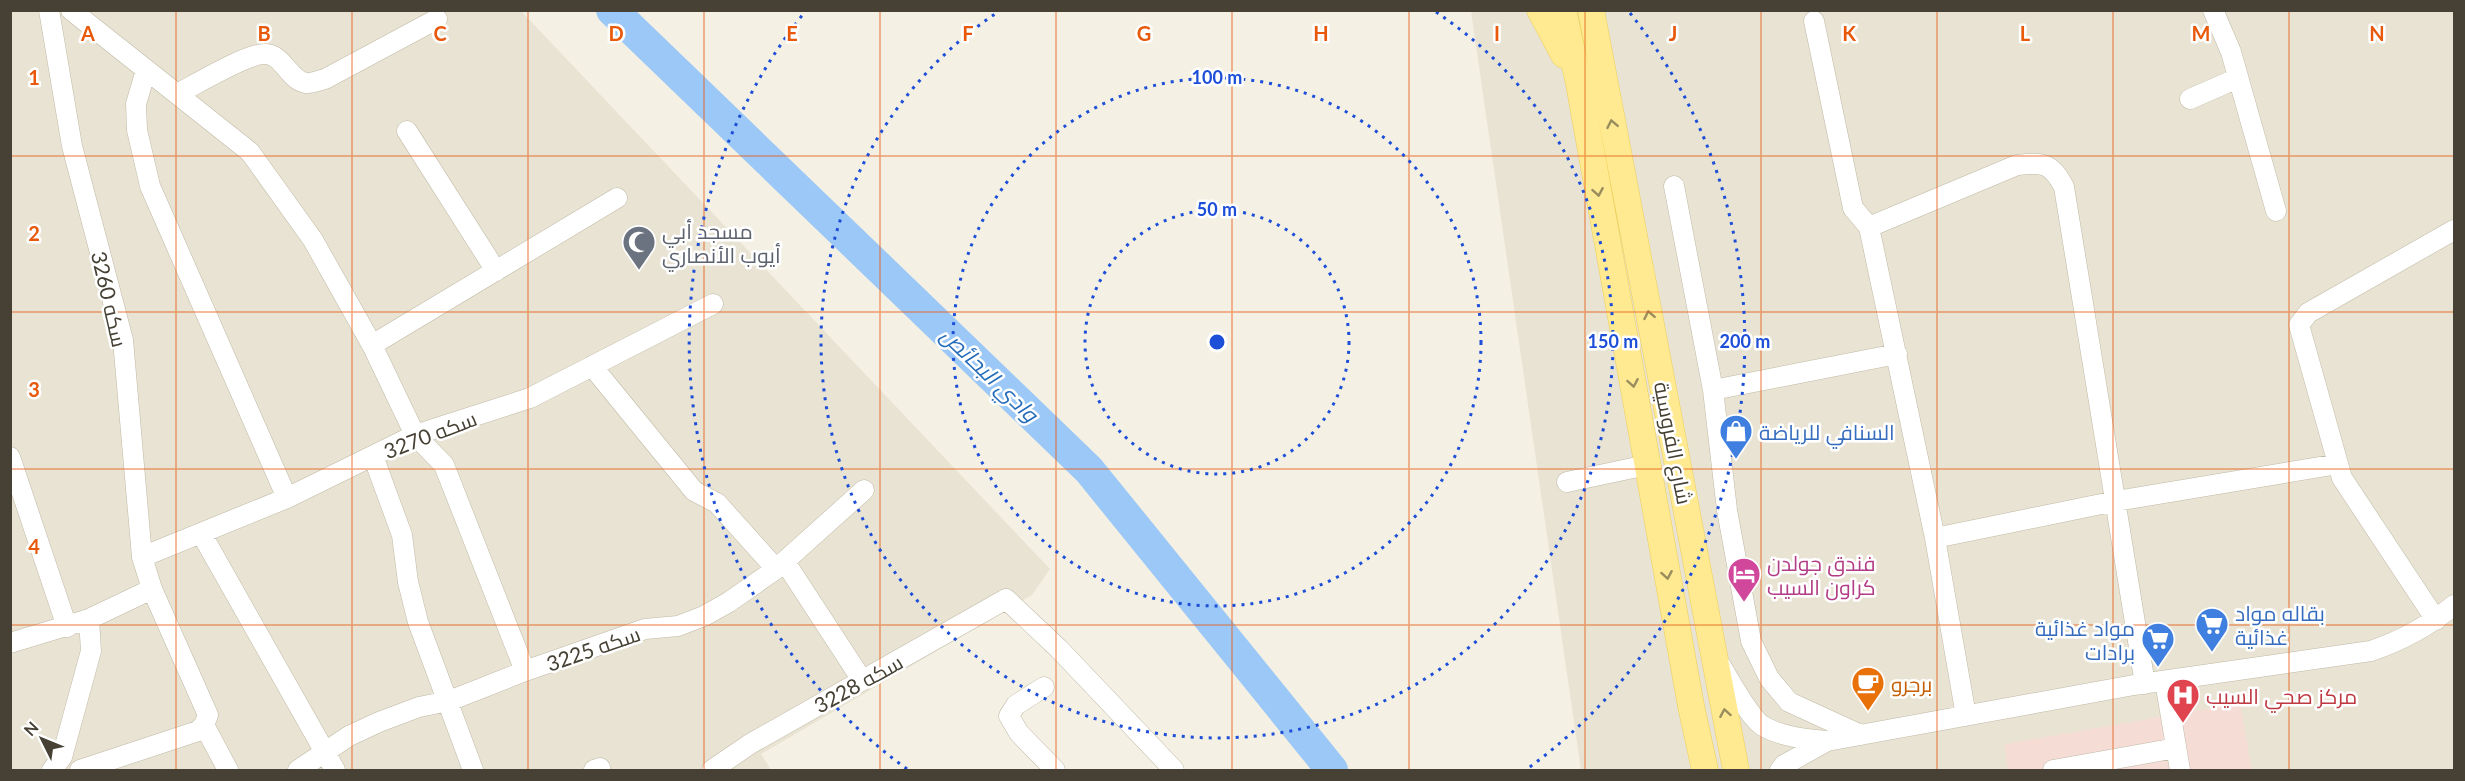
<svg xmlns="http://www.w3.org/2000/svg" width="2465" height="781" viewBox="0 0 2465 781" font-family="Lato,Cairo,sans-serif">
<rect width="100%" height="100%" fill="#f4f0e4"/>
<path fill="#e8e3d2" d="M10,11H521L1050,569L1032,595L761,754L771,770H11Z
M1471,11H2454V770H1581Z"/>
<path fill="#f5ddd6" d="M2240,703L2252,770H2008L2004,744Z"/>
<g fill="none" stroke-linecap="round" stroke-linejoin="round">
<path stroke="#9bc8f6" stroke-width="32" d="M612,10L1089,470L1332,770"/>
<g stroke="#c0b9a6" stroke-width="21">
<path id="minor" d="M49,10L72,146L123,340L142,557L152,589L208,715L204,725L198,731L80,770
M71,10L250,152L313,240L372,345
M2213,10L2231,52L2276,211
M1814,21L1853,208L1869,227L1935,538L1966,716
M146,70L136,104L137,130L150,186L287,498
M177,94C195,85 249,52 266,54C284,55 289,81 306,83C312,84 320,80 325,79L437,19
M2190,99L2238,78
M407,131L496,271
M1674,186L1713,390L1727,510L1751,641L1769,678L1789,702L1861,735
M1869,227L2017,165C2044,162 2051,163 2064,187L2145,684
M592,366L694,491L717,503L776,569
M1713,390L1897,354
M373,456L402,535L408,582L418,622L473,770
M10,457L67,627
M1567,482L1647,465
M201,533L335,770
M1935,538L2116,501L2338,464
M142,557L287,498L415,435L530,398L713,304
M785,562L862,680
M2436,620L2342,478L2299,325L2308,313L2454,230
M10,643L89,619L152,589
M1717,660C1728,676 1749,718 1763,726C1782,737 1806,739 1827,741
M525,671L444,465L415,435L372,345L617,198
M2165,681L2180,770
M1044,687L1016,705L1009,716L1019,733L1055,770
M204,725L228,770
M52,770L62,757L91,651L89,619
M298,770L349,736L379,722L419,707L449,701L525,671L645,629L678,626L704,616L729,602L776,569L864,490
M594,770L600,768
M712,770L750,744L1006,599L1059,649L1174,770
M1780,770L1784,765L1827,741L2134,685L2371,651C2403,640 2429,626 2454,605
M2053,770L2176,748"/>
</g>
<g stroke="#edce59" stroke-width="27">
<path id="major" d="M1540,10L1564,55
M1563,10L1579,84L1691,706L1705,770
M1591,10L1736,770"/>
</g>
<use href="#minor" stroke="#fff" stroke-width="20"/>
<use href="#major" stroke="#ffea92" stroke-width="26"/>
</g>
<defs><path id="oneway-chevron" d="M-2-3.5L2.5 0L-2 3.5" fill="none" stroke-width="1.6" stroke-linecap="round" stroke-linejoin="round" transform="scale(1.5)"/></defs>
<g stroke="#998d5e">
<use href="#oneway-chevron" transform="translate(1612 124) rotate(-101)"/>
<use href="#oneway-chevron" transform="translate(1598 192) rotate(80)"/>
<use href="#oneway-chevron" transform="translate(1649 315) rotate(-101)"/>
<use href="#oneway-chevron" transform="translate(1633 383) rotate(80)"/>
<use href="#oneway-chevron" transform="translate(1667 575) rotate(80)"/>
<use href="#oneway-chevron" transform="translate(1725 713) rotate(-100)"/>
</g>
<path fill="none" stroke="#e8590c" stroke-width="1.5" stroke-opacity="0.55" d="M176,10V770M352,10V770M528,10V770M704,10V770M880,10V770M1056,10V770M1232,10V770M1409,10V770M1585,10V770M1761,10V770M1937,10V770M2113,10V770M2289,10V770M10,156H2454M10,312H2454M10,469H2454M10,625H2454"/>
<g fill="none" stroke="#1d4ed8" stroke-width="3" stroke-dasharray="3 6">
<circle cx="1217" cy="342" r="132"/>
<circle cx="1217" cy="342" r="264"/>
<path d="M1436 12A396 396 0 1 1 998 12"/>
<path d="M907 769A528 528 0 0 1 804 13M1630 13A528 528 0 0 1 1527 769"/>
</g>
<defs>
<g id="mosque-pin" transform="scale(1.725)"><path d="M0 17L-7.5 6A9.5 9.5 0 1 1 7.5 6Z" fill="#6b7280" stroke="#fff"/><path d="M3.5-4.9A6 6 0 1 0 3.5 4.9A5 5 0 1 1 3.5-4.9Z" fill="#fff"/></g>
<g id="shop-pin" transform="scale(1.725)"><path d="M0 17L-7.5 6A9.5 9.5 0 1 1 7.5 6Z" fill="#3f7fe0" stroke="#fff"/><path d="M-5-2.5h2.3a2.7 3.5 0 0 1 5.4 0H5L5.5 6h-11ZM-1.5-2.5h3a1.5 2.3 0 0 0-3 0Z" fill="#fff"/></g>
<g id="hotel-pin" transform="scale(1.725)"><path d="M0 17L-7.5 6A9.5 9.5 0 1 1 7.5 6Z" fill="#d1479c" stroke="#fff"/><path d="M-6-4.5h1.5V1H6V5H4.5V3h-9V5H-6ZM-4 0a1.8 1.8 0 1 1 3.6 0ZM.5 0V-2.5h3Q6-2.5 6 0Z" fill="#fff"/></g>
<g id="supermarket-pin" transform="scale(1.725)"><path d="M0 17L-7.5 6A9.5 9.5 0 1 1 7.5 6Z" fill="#3f7fe0" stroke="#fff"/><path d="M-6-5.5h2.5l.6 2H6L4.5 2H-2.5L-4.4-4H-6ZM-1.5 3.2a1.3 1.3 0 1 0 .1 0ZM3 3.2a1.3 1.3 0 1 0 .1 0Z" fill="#fff"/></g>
<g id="cafe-pin" transform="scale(1.725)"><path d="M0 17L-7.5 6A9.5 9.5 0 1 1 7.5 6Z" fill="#e8710a" stroke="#fff"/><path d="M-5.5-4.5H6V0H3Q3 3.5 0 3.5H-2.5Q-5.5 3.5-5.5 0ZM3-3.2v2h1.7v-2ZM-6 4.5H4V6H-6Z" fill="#fff"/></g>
<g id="hospital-pin" transform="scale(1.725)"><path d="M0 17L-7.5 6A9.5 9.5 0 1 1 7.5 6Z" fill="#e0444e" stroke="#fff"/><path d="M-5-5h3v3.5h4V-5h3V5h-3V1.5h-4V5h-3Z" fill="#fff"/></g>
</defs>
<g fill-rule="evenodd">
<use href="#mosque-pin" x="639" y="242"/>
<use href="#shop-pin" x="1736" y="431"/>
<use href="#hotel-pin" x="1744" y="574"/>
<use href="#supermarket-pin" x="2212" y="624"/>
<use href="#supermarket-pin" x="2158" y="639"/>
<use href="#cafe-pin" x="1868" y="683"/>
<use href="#hospital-pin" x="2183" y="695"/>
</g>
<g text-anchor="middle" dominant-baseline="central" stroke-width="5" stroke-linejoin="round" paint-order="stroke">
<g font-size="21" fill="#5b616d" stroke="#fff" text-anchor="start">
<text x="662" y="230">مسجد أبي<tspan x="662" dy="24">أيوب الأنصاري</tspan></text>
</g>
<g font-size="21" fill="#464134" stroke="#fff">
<text transform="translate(110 299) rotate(77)">سكه 3260</text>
<text transform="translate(430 434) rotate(-21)">سكه 3270</text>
<text transform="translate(1674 443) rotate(79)">شارع الفروسية</text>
<text transform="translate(593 648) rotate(-19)">سكه 3225</text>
<text transform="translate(858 683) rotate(-29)">سكه 3228</text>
</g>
<g font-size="21" fill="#366cbe" stroke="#fff" text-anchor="start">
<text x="1759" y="431">السنافي للرياضة</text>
<text x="2235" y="612">بقاله مواد<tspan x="2235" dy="24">غذائية</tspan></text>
<text x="2135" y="627" text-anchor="end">مواد غذائية<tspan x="2135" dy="24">برادات</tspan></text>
</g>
<g font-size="21" fill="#b23c85" stroke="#fff" text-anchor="start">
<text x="1767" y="562">فندق جولدن<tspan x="1767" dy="24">كراون السيب</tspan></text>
</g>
<g font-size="21" fill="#c56008" stroke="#fff" text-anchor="start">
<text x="1891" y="683">برجرو</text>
</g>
<g font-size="21" fill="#be3a42" stroke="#fff" text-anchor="start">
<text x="2206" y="695">مركز صحي السيب</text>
</g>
<g font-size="22" font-style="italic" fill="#256dba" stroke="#fff">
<text transform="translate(990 374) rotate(44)">وادي البحائص</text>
</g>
</g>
<g font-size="20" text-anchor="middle" font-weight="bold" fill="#e8590c" stroke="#fff" stroke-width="5" stroke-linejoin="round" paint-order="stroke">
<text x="88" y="41">A</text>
<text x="264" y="41">B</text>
<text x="440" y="41">C</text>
<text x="616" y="41">D</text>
<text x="792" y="41">E</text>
<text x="968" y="41">F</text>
<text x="1144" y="41">G</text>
<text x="1321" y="41">H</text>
<text x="1497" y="41">I</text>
<text x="1673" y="41">J</text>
<text x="1849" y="41">K</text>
<text x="2025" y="41">L</text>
<text x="2201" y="41">M</text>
<text x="2377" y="41">N</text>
<text x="34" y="85">1</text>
<text x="34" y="241">2</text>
<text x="34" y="397">3</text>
<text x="34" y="554">4</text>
</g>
<circle cx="1217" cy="342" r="9" fill="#1d4ed8" stroke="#fff" stroke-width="3"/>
<g font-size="18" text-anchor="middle" font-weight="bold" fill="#1d4ed8" stroke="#fff" stroke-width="5" stroke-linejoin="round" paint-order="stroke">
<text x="1217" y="84">100 m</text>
<text x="1217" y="216">50 m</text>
<text x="1613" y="348">150 m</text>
<text x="1745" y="348">200 m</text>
</g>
<rect width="2465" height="781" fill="none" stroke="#464134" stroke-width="24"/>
<g transform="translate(42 739) rotate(313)" stroke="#ffffff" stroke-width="4.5" paint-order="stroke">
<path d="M0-4.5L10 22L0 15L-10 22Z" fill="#464134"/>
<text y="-9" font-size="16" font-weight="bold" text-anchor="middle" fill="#464134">N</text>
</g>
</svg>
